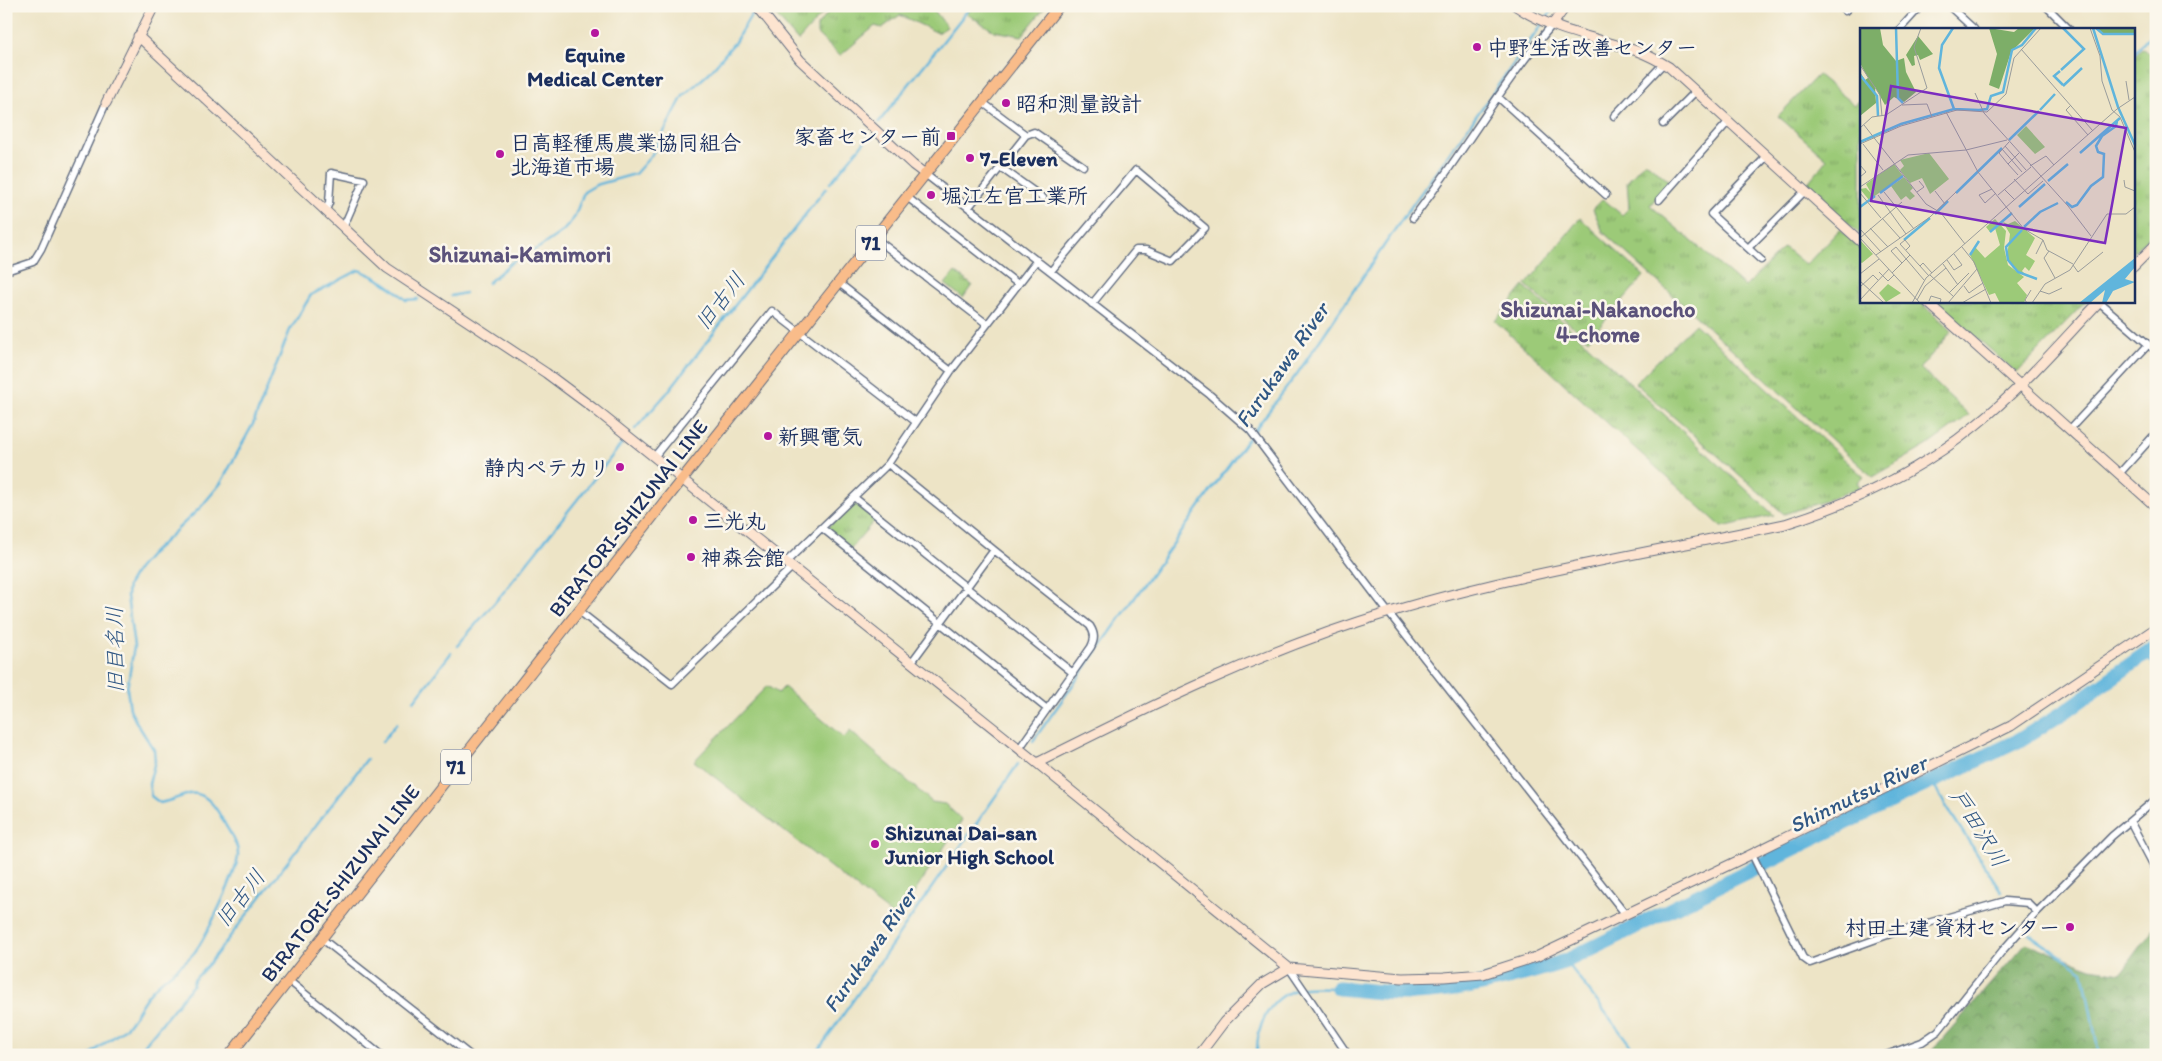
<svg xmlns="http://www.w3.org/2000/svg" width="2162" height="1061" viewBox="0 0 2162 1061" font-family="Itim,'Klee One',sans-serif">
<defs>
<pattern id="grass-tufts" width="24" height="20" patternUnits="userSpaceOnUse" patternTransform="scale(1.25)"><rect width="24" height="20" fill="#9cca78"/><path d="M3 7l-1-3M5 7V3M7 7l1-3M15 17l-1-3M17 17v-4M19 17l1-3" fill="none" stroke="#7ea466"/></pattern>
<pattern id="forest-crowns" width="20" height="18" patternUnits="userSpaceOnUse" patternTransform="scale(1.25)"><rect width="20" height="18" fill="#7dae68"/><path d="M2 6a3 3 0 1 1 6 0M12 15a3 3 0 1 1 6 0" fill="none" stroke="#668e59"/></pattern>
</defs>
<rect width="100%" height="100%" fill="#fbf7ec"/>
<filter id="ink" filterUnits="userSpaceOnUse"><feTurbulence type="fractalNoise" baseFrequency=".02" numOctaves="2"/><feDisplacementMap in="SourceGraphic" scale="10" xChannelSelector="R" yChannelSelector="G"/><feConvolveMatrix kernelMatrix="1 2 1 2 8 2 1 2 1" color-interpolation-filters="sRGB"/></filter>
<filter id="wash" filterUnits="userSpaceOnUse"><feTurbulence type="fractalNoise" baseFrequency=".0096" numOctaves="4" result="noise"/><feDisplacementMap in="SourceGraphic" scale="20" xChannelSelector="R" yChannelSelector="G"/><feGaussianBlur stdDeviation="1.12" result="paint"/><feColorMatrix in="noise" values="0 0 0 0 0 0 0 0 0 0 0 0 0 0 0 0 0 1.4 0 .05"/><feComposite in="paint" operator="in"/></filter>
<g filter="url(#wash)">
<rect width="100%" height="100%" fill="#ede4c6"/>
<path fill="url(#grass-tufts)" stroke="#5c7c6b" d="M768,6H829L798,41Z
M834,6H931L947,27L938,33L900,15L882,28L875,26L841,55L838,54L817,34V26Z
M973,6H1046L1022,36L994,31L967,14Z
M2142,48L2156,60V229L2133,252V57Z
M1818,75L1855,105L1861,99V235L1806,185L1827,159L1778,116Z
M1645,161L1670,182L1650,205L1745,287L1784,247L1806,265L1840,229L1861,248V301H1920L1952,331L1920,368L1969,415L1928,445L1873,477L1603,232L1593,209L1603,199L1622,215L1629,208L1627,182Z
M1580,218L1644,276L1588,340L1526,285Z
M955,272L972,285L963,298L945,284Z
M1524,286L1774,515L1722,527L1495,321Z
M1935,301H2086L2017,373Z
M1695,324L1864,477L1857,482L1860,487L1822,502L1784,514L1635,383Z
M856,504L875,520L850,549L828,531L829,526L852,505Z"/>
<path fill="url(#forest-crowns)" stroke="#4c6e63" d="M2156,926V1055L1929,1054L2026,943L2091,968L2121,973Z"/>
<path fill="#9cca78" stroke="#5c7c6b" d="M767,686L778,693L784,687L844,738L850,731L932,802L945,804L962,820L897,919L694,761Z"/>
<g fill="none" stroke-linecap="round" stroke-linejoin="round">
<path stroke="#60b5dc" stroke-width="2.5" d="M2135,52L2156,30
M879,122L971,6
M830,183L870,135
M488,283L512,262L540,247L563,231L574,218L584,192L596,185L635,174L651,156L683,96L709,73L735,42L752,13
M451,296L465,293
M635,429L667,393L826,188
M457,646L502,594L624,441
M2145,653L2156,668
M414,701L451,653
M1033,741L1247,440L1297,374L1398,225L1555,6
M382,742L397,723
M1932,781L1944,803L2001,891
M2029,934L2083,971L2099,1055
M1566,961L1638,1055
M91,1055C101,1043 117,1037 127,1026C137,1015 142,1000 153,989C165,976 180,968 193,954C204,942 239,869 238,854C238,844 231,834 226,826C219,812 207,790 189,794C179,797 170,801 160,803L151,796L149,784L155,761L154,750L135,720L130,709L127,689L134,647L127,596L128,585L137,570L150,555L200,508L221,483L253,424L290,330L311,295L359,270C377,277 392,286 406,300L418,299
M136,1055L192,986L194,980L208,965L367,759
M815,1055L1018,764
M1257,1055C1256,1027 1268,998 1298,989C1309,986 1325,988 1338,988"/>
<path stroke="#60b5dc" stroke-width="15" d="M1338,988C1363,990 1389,994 1414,993C1465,991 1517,977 1566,961L1886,803L2018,741L2066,711L2156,646"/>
</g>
</g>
<g filter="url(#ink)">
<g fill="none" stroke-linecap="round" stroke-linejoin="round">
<g stroke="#646e82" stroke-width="9">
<path id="street" d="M1949,6L1974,29
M2046,6L2069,29
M1845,11L1850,6
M1900,29L1921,6
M1498,97L1606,195
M982,102L1026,135L1034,132L1083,166
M1614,116L1663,64
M1663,124L1695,92
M1000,167L1043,198
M925,174L1210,395L1250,430L1388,612L1626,915
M907,197L1018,284
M1659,200L1728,122
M969,207L1026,135
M325,212L329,203L331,173L364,180L343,228
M1413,218C1462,155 1501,85 1552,25
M875,238L987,324
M1748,248L1805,191
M1761,260L1711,214L1767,156
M6,271L33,262L41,249L106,103
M1051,271L1136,170L1205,228L1173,261L1146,250H1136L1092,304
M839,283L951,371
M2099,302L2156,351
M2070,429L2148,345
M654,457L772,311L916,422
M888,464L994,550L911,663
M2119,474L2156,433
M855,498L1073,673
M822,528L1047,709
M994,550L1090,626C1095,634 1095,639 1091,647L1019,749
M786,562L888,464L951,371L1037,260
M579,611L672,684L792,567
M2130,821L2156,870
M1752,854L1803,958L1810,963L1893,933L2005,901L2028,903L2037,912
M321,938L470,1055
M1289,968L1348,1055
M288,980L381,1055
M1886,1055L1922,1042L1938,1031L2003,950L2037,912L2112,836L2156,799"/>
</g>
<g stroke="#646e82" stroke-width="11">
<path id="secondary" d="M757,6L800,60L913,165L925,174
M1516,6C1552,31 1597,38 1637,51C1648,55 1659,61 1669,67L1861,242
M1552,25L1566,6
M138,36L387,268L546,373L593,408L1037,763L1289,968L1402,978L1444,977L1483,974L1536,957L1752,854L2011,726L2156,628
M106,103L154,6
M2133,267L2156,244
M1926,301L2156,507
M1037,763C1152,705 1266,649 1390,612C1519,573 1653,552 1785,524C1855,502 1919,472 1976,425C2021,389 2060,343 2100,301
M1199,1055L1224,1022L1262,984L1289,968"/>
</g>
<g stroke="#646e82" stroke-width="12">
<path id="primary" d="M230,1055L672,492L1059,6"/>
</g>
<use href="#street" stroke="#fff" stroke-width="6"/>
<use href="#secondary" stroke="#fde4d0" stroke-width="9"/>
<use href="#primary" stroke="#f9bc8a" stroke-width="10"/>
</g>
</g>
<g fill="#b5179e" stroke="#fbf7ec" stroke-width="2">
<circle cx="595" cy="33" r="5"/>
<circle cx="1477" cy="47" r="5"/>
<circle cx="1006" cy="103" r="5"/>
<rect x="946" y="131" width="10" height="10" rx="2.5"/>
<circle cx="500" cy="154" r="5"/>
<circle cx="970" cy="158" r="5"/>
<circle cx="931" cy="195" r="5"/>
<circle cx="768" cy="436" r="5"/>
<circle cx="620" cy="467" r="5"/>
<circle cx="693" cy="520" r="5"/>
<circle cx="691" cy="557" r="5"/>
<circle cx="875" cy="844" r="5"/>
<circle cx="2070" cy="927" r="5"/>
</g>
<g text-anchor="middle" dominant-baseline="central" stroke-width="5" stroke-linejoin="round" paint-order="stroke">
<g fill="#fbf7ec" stroke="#5e6b89" stroke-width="1">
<rect x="856" y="225.5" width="30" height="35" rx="4"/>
<rect x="441" y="749.5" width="30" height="35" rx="4"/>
</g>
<g font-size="20" font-weight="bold" fill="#1b2f5e">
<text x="871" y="243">71</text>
<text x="456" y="767">71</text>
</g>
<g font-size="21" font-weight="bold" fill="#1b2f5e" stroke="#fbf7ec" text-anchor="start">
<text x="1487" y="47">中野生活改善センター</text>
<text x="595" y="54" text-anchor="middle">Equine<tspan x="595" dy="24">Medical Center</tspan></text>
<text x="1016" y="103">昭和測量設計</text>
<text x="941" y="136" text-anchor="end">家畜センター前</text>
<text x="510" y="142">日高軽種馬農業協同組合<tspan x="510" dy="24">北海道市場</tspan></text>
<text x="980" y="158">7-Eleven</text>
<text x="941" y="195">堀江左官工業所</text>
<text x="778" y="436">新興電気</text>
<text x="610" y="467" text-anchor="end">静内ぺテカリ</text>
<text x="703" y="520">三光丸</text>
<text x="701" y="557">神森会館</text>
<text x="885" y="832">Shizunai Dai-san<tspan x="885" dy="24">Junior High School</tspan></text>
<text x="2060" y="927" text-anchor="end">村田土建 資材センター</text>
</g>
<g font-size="21" fill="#1b2f5e" stroke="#fbf7ec">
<text transform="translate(628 518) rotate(-52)">BIRATORI-SHIZUNAI LINE</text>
<text transform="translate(340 883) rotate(-52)">BIRATORI-SHIZUNAI LINE</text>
</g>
<g font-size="22" font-weight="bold" fill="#5b527b" stroke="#fbf7ec">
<text x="520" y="254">Shizunai-Kamimori</text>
<text x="1598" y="309">Shizunai-Nakanocho<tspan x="1598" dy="25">4-chome</tspan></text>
</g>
<g font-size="22" font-style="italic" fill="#305784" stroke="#fbf7ec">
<text transform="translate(720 301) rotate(-52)">旧古川</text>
<text transform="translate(1282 365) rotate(-55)">Furukawa River</text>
<text transform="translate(115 650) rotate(-91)">旧目名川</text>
<text transform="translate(1858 794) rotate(-26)">Shinnutsu River</text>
<text transform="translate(1979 828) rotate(58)">戸田沢川</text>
<text transform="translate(240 898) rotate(-52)">旧古川</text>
<text transform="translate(870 950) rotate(-55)">Furukawa River</text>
</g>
</g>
<g transform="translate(1860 28)">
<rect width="275" height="275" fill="#ede4c6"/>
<path d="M69,125L89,151L70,166L62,150L50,155L40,142L44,138L40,132ZM34,136L43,148L9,172L0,161L6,160L11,165L6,156ZM44,149L53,160L50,163L55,168L50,172L46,168L41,172L31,158ZM135,191L146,203L144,220L148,237L164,249L157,255L167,267L164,275H140L135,265L129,267L110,227L115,219L125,230L140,217L135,200L130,204L126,199ZM155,193L175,210L166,227L175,233L169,243L165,239L162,243L168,249L153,240L147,229L150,206L143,194L148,196ZM0,212L13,226L2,235L0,234Z" fill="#9cca78"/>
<path d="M0,0H20L23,17L36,33L44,30L46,44L56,64L44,74L34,69L25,77L15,59L16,75L0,88V44L5,52L8,50L0,35ZM129,0L154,4L159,0H175L151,24L139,61L129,57L137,26ZM235,0H274L275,6L243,5ZM58,8L73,26L60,32L58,27L54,28L55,37L52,38L46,27Z" fill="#7dae68"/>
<path d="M166,98L185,119L175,126L157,107ZM28,256L41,265L26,274L19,265Z" fill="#9cca78"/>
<path d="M275,230V239L265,251L275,254L253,263L246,275H242L245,262L230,275H219Z" fill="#60b5dc"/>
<path fill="none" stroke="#60b5dc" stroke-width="2.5" d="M36,0L38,70L43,75M93,0L82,17L79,40L94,81M233,0L258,79L275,117M236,0L243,6H275M201,42L224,21L203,0M200,43L194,48L203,57M0,47L17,68L18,88M203,58L222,40M119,82L127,81L131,68L143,64L152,22L162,17L176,0M180,82L195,66M149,112L179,83M0,114L41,96L94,81L119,82M220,125L260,90M188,153L208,136M20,165L43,148M96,165L142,120M206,174L212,179L217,177L231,158L243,149L244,126L238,124L236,118L242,108L256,98L257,93M0,179L15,168M159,179L185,156M75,186L88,173M164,199L180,184L198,175M162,202L146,219L148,232L158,244L177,251M130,204L152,185M44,212L70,190M110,227L119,213"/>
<path fill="none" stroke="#999c9c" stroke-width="1" d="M230,0L240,28L242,53L252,82L260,89L275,124M161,21L233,103M0,37L20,67L22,88M266,53L269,72M115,65L124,85L208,178L231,208M42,77L67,76L72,89M211,77L206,82L228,107M86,84L118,144L164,201L183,212L187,222L213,236M4,97L66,176L81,185L105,216M0,100L12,89L26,87L67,60L54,19L61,0M0,116L41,98L97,82L127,84L146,66L154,30L181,0M3,116L23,142M145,118L166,142M142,121L162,144M148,136L139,125L149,114M0,137L6,144L0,149M170,138L186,128L194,137M158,147L148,136L159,125M154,151L168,166L183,153M264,152L265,159L275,163M0,159L48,127L106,122L147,112M132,161L119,167L125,175L136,165M144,161L155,172M75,163L85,176M24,164L54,201M57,164L64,159L59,153M0,165L21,190M18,167L46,206M138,167L171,139M42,174L0,210L60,275M22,190L40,210M10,200L28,219M0,201L21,224M102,219L114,234L131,275M46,222L50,218L45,212L40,216L69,248M189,223L184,230L195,250M176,226L183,212M16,227L70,189L96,164M87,232L94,242L102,237L94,226M42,235L31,223L36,219L64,252M213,237L218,244L243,224M60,238L63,235L72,245M86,240L98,257M19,244L28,253L34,247M32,245L50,227M0,246L19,231M70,247L94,269M0,253L24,275M104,258L109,265L123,255M0,259L13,247L18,252M180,263L189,266L202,260M89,265L109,245M0,272L29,241M57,272L65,258L86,240L83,236M69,273L71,268L81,271L80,275M52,275L66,250L257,81L275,69M88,275L117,241M102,275L126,261M167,275L165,272L171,262M172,275L185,256L210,242L247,186H266L275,179"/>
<path fill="#7b2cbf" fill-opacity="0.15" stroke="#7b2cbf" stroke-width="2.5" d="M31,58L266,100L245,215L11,173Z"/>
<rect width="275" height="275" fill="none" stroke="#1b2f5e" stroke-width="2.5"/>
</g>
<rect width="2162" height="1061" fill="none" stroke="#fbf7ec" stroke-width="25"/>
</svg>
